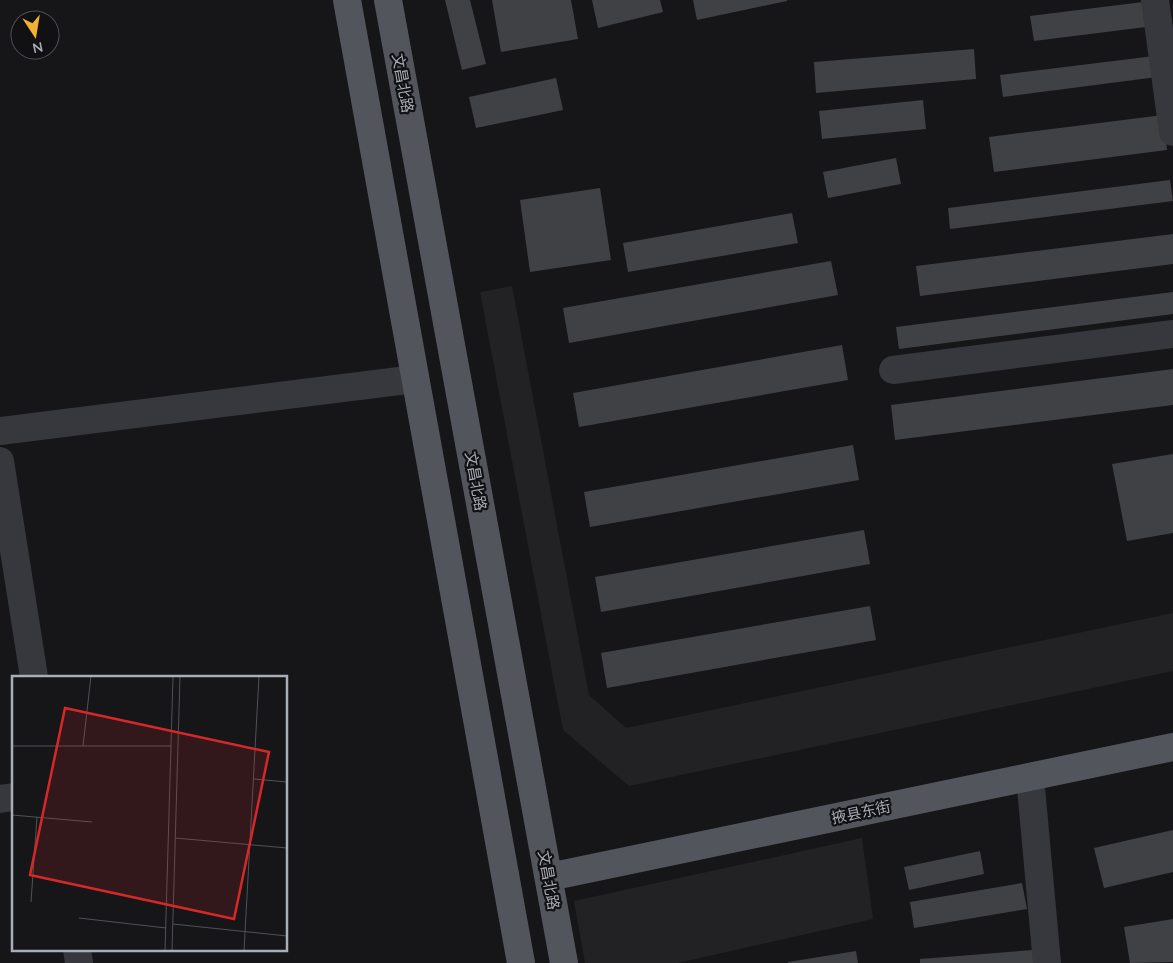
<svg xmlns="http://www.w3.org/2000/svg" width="1173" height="963" viewBox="0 0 1173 963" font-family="Quicksand,'Noto Sans SC',sans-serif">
<rect width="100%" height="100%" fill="#161618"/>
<path fill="#222225" d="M512,286L589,695L626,728L1173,613V671L629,786L563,730L480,292Z
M862,838L873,919L678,963H585L574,901Z"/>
<path fill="#404145" d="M445,0H470L486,64L462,70Z
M492,0H571L578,39L501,52Z
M592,0H660L663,12L598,28Z
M693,0H787V1L697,20Z
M1143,2L1146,27L1034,41L1030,16Z
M974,49L976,79L816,93L814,62Z
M1154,56L1157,77L1003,97L1000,75Z
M556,78L563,110L476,128L469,97Z
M923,100L926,129L822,139L819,111Z
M1163,115L1167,150L994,172L989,137Z
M896,158L901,184L828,198L823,172Z
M1170,180L1173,201L950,229L948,208Z
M600,188L611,260L530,272L520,200Z
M792,213L798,243L628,272L623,243Z
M1173,234V264L920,296L916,266Z
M831,261L838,295L569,343L563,308Z
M1173,292V314L899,349L896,327Z
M842,345L848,380L579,427L573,393Z
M1173,369V405L895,440L891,405Z
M853,445L859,480L590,527L584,492Z
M1173,454V533L1127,541L1112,464Z
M864,530L870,564L601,612L595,577Z
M870,606L876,640L607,688L601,653Z
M1173,830V872L1104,888L1094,848Z
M980,851L984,874L909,890L904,867Z
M1022,883L1027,909L914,928L910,902Z
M1173,919V962L1130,963L1124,927Z
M1033,950L1034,963H920V959Z
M856,951L858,963H788V962Z"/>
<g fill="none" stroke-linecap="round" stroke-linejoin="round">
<path stroke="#37383d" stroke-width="28" d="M1155,0L1173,132
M893,370L1173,334
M0,431L415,379
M0,461L34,677
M1030,777L1047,963
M0,799L14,797
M77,949L79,963"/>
<path stroke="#53555c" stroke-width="28" d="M347,0L521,963
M388,0L564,963
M549,877L1173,747"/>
</g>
<g text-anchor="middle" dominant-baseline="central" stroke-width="4.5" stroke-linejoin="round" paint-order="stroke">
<g font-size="15" fill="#a8adb8" stroke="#111113">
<text transform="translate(403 83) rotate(80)">文昌北路</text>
<text transform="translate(476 481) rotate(80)">文昌北路</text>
<text transform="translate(861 812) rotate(-12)">掖县东街</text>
<text transform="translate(549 880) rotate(80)">文昌北路</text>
</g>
</g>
<g transform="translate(12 676)">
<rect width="275" height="275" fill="#161618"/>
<path fill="none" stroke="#505258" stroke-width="1" d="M0,70H159M71,70L79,0M242,103L275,106M0,139L80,146M163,162L275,172M19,226L25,141M67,242L154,252M161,248L275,260M153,275L161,0M160,275L168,0M232,275L247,0"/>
<path fill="#d62828" fill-opacity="0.15" stroke="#d62828" stroke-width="2.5" d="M53,32L257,76L222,243L18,199Z"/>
<rect width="275" height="275" fill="none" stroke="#a8adb8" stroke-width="2.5"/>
</g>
<g transform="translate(35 35) rotate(168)"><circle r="24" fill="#111113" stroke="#4d4f55"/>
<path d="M0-4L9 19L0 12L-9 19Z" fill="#f2b134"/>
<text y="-8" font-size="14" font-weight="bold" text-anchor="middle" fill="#a8adb8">N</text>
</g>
</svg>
